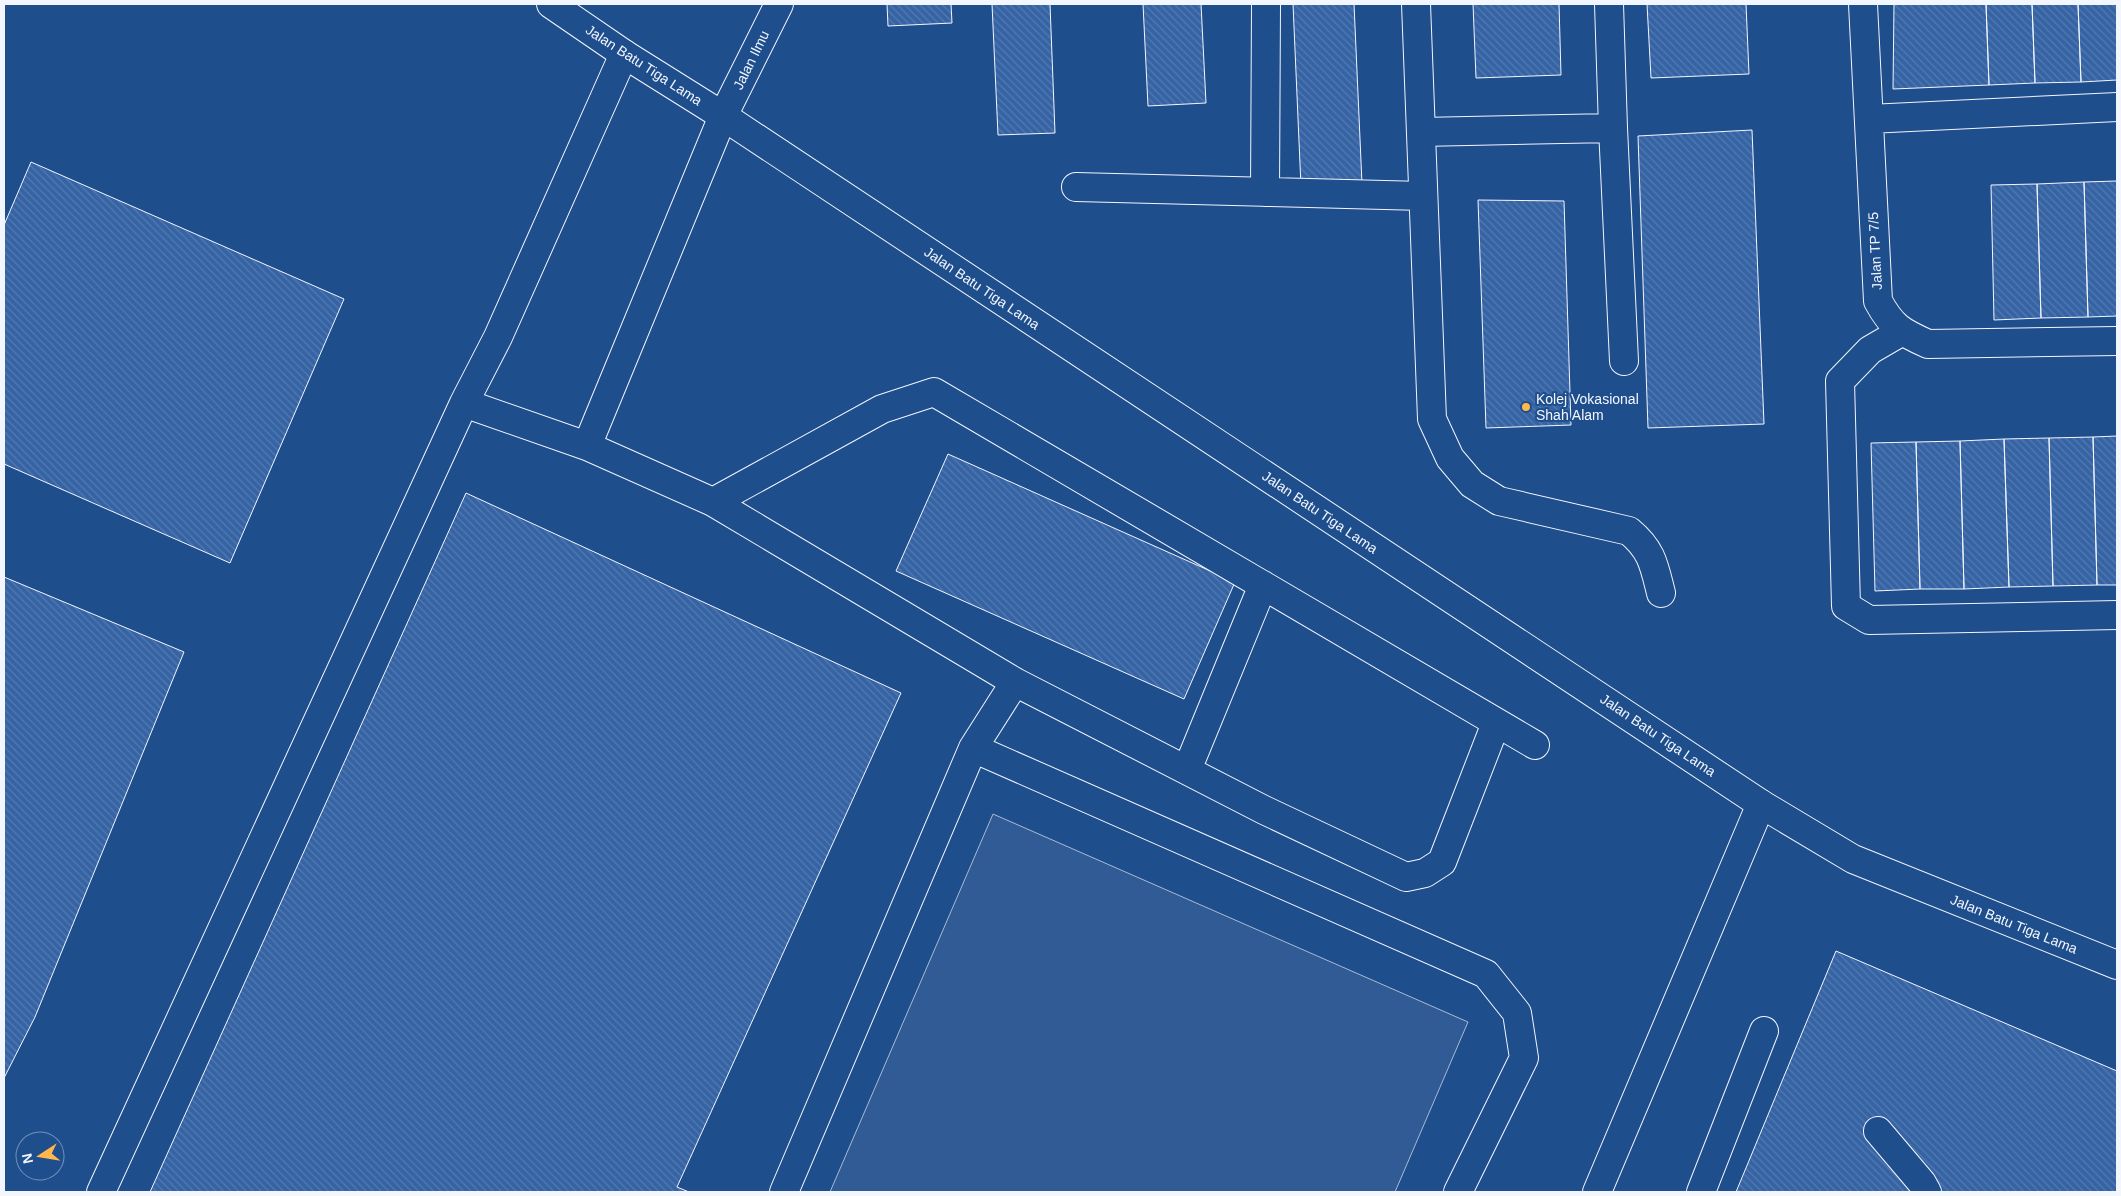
<svg xmlns="http://www.w3.org/2000/svg" width="2121" height="1196" viewBox="0 0 2121 1196" font-family="Arial,sans-serif">
<defs>
<pattern id="building-back-hatch" width="6" height="6" patternUnits="userSpaceOnUse" patternTransform="scale(1.25)"><rect width="6" height="6" fill="#3563a3"/><path d="M-1 5l2 2M0 0l6 6M5-1l2 2" fill="none" stroke="#537ab1"/></pattern>
</defs>
<rect width="100%" height="100%" fill="#1f4e8c"/>
<path fill="#305b95" stroke="#a8bbd7" d="M993,814L1468,1022L1395,1192H830Z"/>
<path fill="url(#building-back-hatch)" stroke="#f2f6ff" d="M887,4H951L952,23L888,26Z
M992,4H1050L1055,133L998,135Z
M1143,4H1201L1206,103L1148,106Z
M1293,4H1354L1362,184L1301,187Z
M1473,4H1559L1561,75L1476,78Z
M1647,4H1746L1749,74L1651,78Z
M1894,4H1986L1989,85L1893,89Z
M1986,4H2032L2035,83L1989,85Z
M2032,4H2078L2081,82L2035,83Z
M2078,4H2117V80L2081,82Z
M1752,130L1764,424L1648,428L1638,136Z
M31,162L344,299L230,563L4,464V225Z
M2117,181V316L2088,317L2084,182Z
M2084,182L2088,317L2041,318L2037,184Z
M2037,184L2041,318L1994,320L1991,185Z
M1478,200L1564,201L1571,425L1486,428Z
M2117,436V585H2097L2093,437Z
M2093,437L2097,585L2053,586L2049,438Z
M2049,438L2053,586L2009,587L2004,439Z
M2004,439L2009,587L1964,589L1960,441Z
M1960,441L1964,589H1920L1916,442Z
M1916,442L1920,589L1875,591L1871,443Z
M948,454L1235,582L1184,699L896,571Z
M466,493L901,693L677,1187L689,1192H150Z
M4,577L184,652L35,1017L4,1078Z
M1836,951L2117,1071V1192H1736Z"/>
<g fill="none" stroke-linecap="round" stroke-linejoin="round">
<g stroke="#f2f6ff" stroke-width="30">
<path id="minor" d="M1416,4L1432,419L1450,458L1472,484L1499,501L1629,531C1652,550 1654,565 1661,593
M1609,4L1613,128
M1863,4L1878,301C1892,327 1901,332 1928,344L2117,341
M1869,119L2117,107
M1421,132L1613,128L1624,361
M1076,187L1423,196
M1265,192L1266,4
M1901,332L1870,350L1840,381L1846,606L1869,620L2117,615
M464,403L587,446L713,502L1015,682L1264,810L1406,877L1425,873L1442,862L1496,723
M587,446L723,116L779,4
M713,502L882,409L934,392L1535,745
M973,748L1486,974L1517,1013L1524,1058L1458,1192
M1187,770L1263,585
M1878,1131L1922,1183L1927,1192
M101,1192L464,403L498,337L624,54
M784,1192L973,748L1015,682
M1597,1192L1761,804
M1701,1192L1764,1031"/>
</g>
<g stroke="#f2f6ff" stroke-width="30">
<path id="major" d="M551,4L624,54L723,116L1761,804L1853,859L2117,965"/>
</g>
<use href="#minor" stroke="#1f4e8c" stroke-width="28"/>
<use href="#major" stroke="#1f4e8c" stroke-width="28"/>
</g>
<circle fill="#ffb74d" stroke="#1f4e8c" stroke-width="2" cx="1526" cy="407" r="5"/>
<g text-anchor="middle" dominant-baseline="central" stroke-width="4" stroke-linejoin="round" paint-order="stroke">
<g font-size="14" fill="#f2f6ff" stroke="#1f4e8c">
<text transform="translate(751 60) rotate(-64)">Jalan Ilmu</text>
<text transform="translate(644 65) rotate(33)">Jalan Batu Tiga Lama</text>
<text transform="translate(1875 251) rotate(-93)">Jalan TP 7/5</text>
<text transform="translate(982 288) rotate(34)">Jalan Batu Tiga Lama</text>
<text transform="translate(1320 512) rotate(34)">Jalan Batu Tiga Lama</text>
<text transform="translate(1658 735) rotate(34)">Jalan Batu Tiga Lama</text>
<text transform="translate(2014 924) rotate(22)">Jalan Batu Tiga Lama</text>
</g>
<g font-size="14" fill="#f2f6ff" stroke="#1f4e8c" text-anchor="start">
<text x="1536" y="399">Kolej Vokasional<tspan x="1536" dy="16">Shah Alam</tspan></text>
</g>
</g>
<rect width="2121" height="1196" fill="none" stroke="#f2f6ff" stroke-width="10"/>
<g transform="translate(40 1156) rotate(258)"><circle r="24" fill="#1f4e8c" stroke="#7391ba"/>
<path d="M0-4L9 19L0 12L-9 19Z" fill="#ffb74d"/>
<text y="-8" font-size="14" font-weight="bold" text-anchor="middle" fill="#f2f6ff">N</text>
</g>
</svg>
